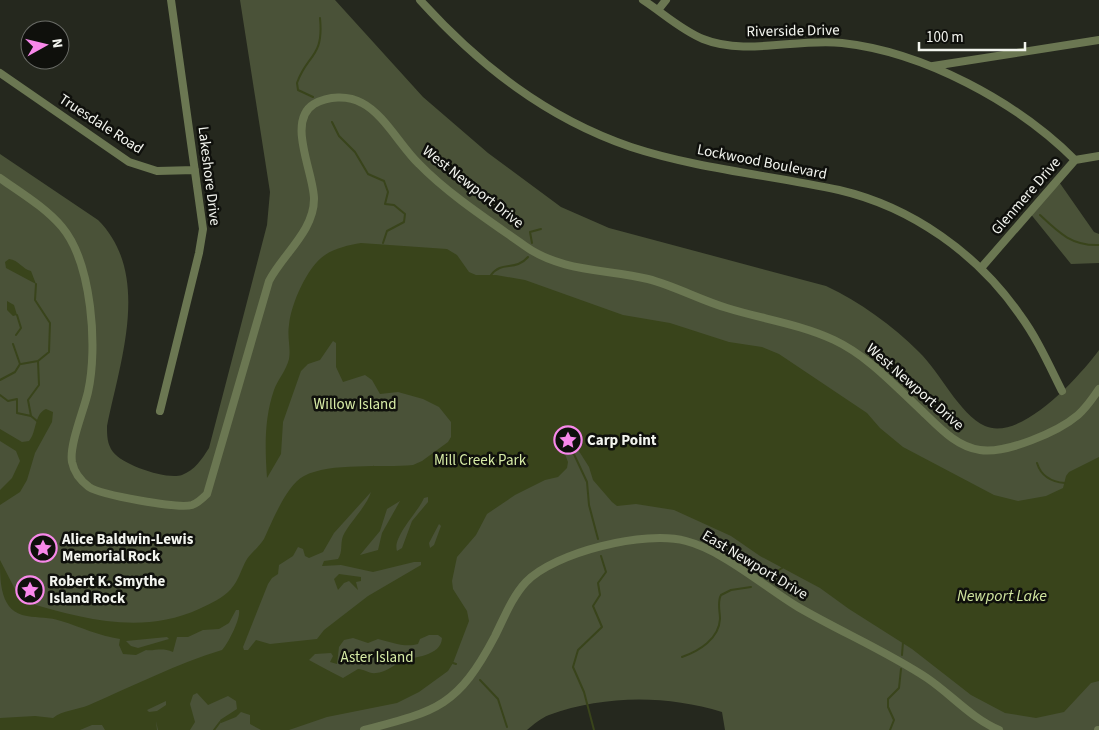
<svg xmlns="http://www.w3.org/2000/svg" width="1099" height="730" viewBox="0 0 1099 730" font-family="'Source Sans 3',sans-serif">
<rect width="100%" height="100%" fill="#25281e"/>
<path fill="#4a5238" d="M240,0H335L423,97L488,153L561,207L609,228L826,286C860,302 892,325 919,352C940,372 959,414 985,426C1021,442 1080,376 1099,350V730H725L722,712C666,695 605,695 549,715C541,718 533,725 527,730H0V154L98,220C152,274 120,361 107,426C107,435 107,444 113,452C123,465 166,480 182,475C195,470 202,459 209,448L267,225L270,192Z
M1057,179L1094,232L1099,234V263L1071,264L1029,212Z"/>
<path fill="#39441b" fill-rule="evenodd" d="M361,243L447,249L457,255L469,272L476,275H496L525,280L623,315L670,323L729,342L762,347L779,354L867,413L880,428L903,447L994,495L1018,501L1046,496L1063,488L1066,476L1069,472L1099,457V681L1091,683L1064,712L1036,718L1005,713L971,695L912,649L849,609L820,588L760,556L731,536L674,510L636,504L617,506L612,502L593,480L589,467L577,448L574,437L567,434L563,437L568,442L560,441L568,462L567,468L558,477L545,480L515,495L487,514L476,535L457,557L452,581L453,589L467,611L469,621L453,663L448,671L419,692L397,703L327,717L289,730H261L250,724V715L241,712L236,717L221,723L220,720L237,709L236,701L228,696L208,705L197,693L193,695L190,704L195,722L190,730H158L156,721L157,730H105L102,725H92L80,730H0V718L35,716L53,718C63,710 77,710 89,705C133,686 176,664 222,650C228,644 241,618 239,610H236L229,623L219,629L203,630L188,637H177L173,652C162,647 155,651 146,650L136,655L123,654L119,645L120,639C99,636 81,627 61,621C50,617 38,618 27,616C0,612 0,582 0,560L19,597L26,602C83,619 142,635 199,609C210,604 223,598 231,589C239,580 241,569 247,559C252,552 259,547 264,539C272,522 287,484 304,476C330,462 383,468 413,465L422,461L448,442L451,437V422L439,407L423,399L398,392L380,394L372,380L365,375L343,382L336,367V343L333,341L320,360L308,364L301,371L283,422L281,454L267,478C265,448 264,419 274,390C278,379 286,371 289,359C291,348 287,337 289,325C291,304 307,267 325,255C335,248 349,245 361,243ZM371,492C367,506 349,523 343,536C340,544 343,552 338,559L324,561L322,566L341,565L373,572L414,562H421V565L368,596L324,630L317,639L270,644L256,640L248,650H244L243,647L268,584L272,578L278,574L279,565L293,556L298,547L303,549L305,556L309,558L323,552L334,533ZM428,497V502L412,521L402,548L397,551C392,537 419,511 424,498ZM400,501L382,533L378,550L360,555L380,531L387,509ZM439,524L441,526L434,545L430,548L429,543ZM429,635H438L442,638C441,657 413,656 401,662C392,666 386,672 376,673C369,674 364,669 358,669L343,678C331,672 320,666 309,660L315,654L331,653L333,656L330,662L337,664L339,647L344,640L353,638L368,643L378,639C391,642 405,648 418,644L420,639ZM167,637L169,639L138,648L131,646L126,641ZM166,701V705L157,711L149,712L147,710Z
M9,259C19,260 22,269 31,271L36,284L6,268L5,262Z
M7,301L14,305L17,315L13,316L7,310Z
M46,409L53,412L52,422L35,453L27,480L20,492L0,505V490L12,478L20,461L16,451L0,441V429L22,442L29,441C37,432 34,414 46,409Z
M339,574L361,577V581L356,582L358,590L349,581L344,583L338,590L334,579Z"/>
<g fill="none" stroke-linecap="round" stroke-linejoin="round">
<path stroke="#39441b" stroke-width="2" d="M313,97L298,90L297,83C307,54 324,58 320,18
M332,122L339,136L355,152L368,174L384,181L388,192L385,204L394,205L405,214L404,222L387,231L383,243
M1040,215C1059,233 1072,246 1099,245
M532,243L530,232L541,229
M491,275C502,260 515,272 528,257
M36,284L35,300L50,323L49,352L38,361L39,385L28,400L31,416L37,421
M16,335L21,328L17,315
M21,364L38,361
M0,380L15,372L20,364L13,344
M0,395L8,401L17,399V413L31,416
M577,448L573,447L572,450L587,482L589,505L598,539
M1037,463C1041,476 1052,482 1065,483
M776,572L782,568
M902,655L903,642
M682,657C699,651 719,639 720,619C720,611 717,602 721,595L731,590L751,587
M453,663L456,664
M480,680L498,699L507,727
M214,730L220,722
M594,730L584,692L573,667L578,650L602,627L593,606L600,595L598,583L606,572L601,556
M890,730L894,720L888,707V699L899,688L901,669"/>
<path stroke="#6b7752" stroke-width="8" d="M420,0C479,65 546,118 631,147C698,169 770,175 839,190C912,207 978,254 1020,315C1037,338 1049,365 1062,391
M643,0C663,13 681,30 703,39C745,56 797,38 842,43C924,52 1017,102 1075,160
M658,10L666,0
M933,66L1099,40
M0,73L129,162L157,171L195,170
M0,178C21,193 45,207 62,227C92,263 98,348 88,392C84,410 69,445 72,462C74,472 81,481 89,487C101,495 178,509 192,505C198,503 203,498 207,494L269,281C283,254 314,231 314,199C314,173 286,121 314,104C328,96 348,95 362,103C384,114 401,147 419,164C448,194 491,222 525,246C561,272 607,269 648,279C675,286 700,300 727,308C762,319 800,324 834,340C868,356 894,385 921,410C938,426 956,447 980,450C1006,454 1058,432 1078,415C1086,408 1093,398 1099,389
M981,268L1075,160L1099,156
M160,411L199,253L203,229L171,0
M364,730C438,711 458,706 495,636C504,618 512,597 526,582C555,552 645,530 686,541C722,550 765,587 798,607C841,632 886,651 927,678C952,695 971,718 999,730
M1098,730H1099"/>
</g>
<defs>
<g id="sight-ring" transform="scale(1.4375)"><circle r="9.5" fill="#0f100c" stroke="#f888ea" stroke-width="1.5"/><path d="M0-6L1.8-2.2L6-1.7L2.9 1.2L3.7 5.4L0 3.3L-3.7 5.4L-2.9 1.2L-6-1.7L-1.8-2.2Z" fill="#f888ea"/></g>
</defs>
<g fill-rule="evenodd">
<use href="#sight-ring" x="568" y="440"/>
<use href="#sight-ring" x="43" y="548"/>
<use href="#sight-ring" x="30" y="590"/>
</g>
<g text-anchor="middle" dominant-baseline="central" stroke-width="5" stroke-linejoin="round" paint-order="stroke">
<g font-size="15" fill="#f3f5ef" stroke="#0f100c">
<text transform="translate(793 31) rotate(-1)">Riverside Drive</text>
<text transform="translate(101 124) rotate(33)">Truesdale Road</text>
<text transform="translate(762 162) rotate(11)">Lockwood Boulevard</text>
<text transform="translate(209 176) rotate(83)">Lakeshore Drive</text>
<text transform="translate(473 187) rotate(38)">West Newport Drive</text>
<text transform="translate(1026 196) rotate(-49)">Glenmere Drive</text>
<text transform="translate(915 387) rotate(41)">West Newport Drive</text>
<text transform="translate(755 565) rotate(31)">East Newport Drive</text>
</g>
<g font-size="15" fill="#d7eca6" stroke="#0f100c">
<text x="355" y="404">Willow Island</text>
<text x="480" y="460">Mill Creek Park</text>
<text x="377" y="657">Aster Island</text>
</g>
<g font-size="15" font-weight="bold" fill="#f3f5ef" stroke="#0f100c" text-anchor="start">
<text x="587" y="440">Carp Point</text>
<text x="62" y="539">Alice Baldwin-Lewis<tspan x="62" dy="17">Memorial Rock</tspan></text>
<text x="49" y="581">Robert K. Smythe<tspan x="49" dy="17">Island Rock</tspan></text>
</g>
<g font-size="16" font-style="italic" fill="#d1e6a0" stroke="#0f100c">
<text x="1002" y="596">Newport Lake</text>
</g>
</g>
<g transform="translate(45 45) rotate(82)"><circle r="24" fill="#0f100c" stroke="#6a6c67"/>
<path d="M0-4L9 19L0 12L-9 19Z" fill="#f888ea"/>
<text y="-8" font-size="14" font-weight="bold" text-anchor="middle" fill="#f3f5ef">N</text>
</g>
<path d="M919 42v8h106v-8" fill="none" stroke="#f3f5ef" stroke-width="2.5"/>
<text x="926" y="42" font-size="15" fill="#f3f5ef" stroke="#0f100c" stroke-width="4" paint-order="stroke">100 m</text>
</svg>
